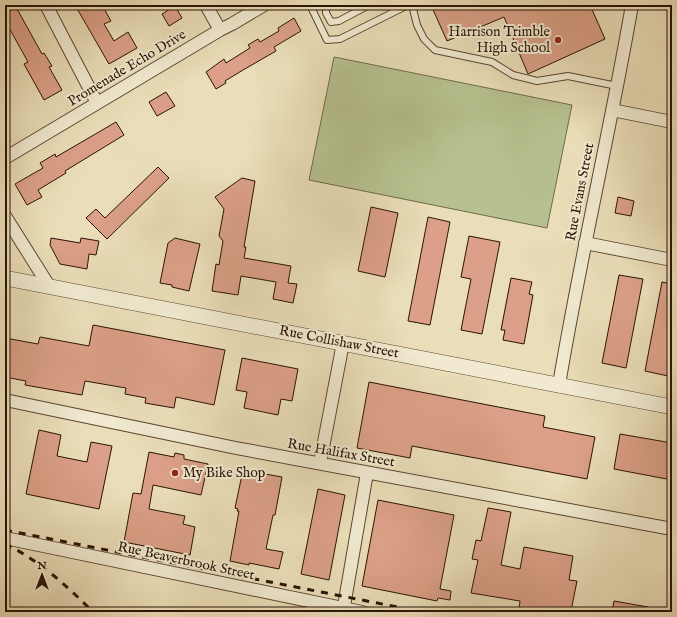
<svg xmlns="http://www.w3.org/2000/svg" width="677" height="617" viewBox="0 0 677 617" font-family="'IM FELL English',serif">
<rect width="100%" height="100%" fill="#eadeb8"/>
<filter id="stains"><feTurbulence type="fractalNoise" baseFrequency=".005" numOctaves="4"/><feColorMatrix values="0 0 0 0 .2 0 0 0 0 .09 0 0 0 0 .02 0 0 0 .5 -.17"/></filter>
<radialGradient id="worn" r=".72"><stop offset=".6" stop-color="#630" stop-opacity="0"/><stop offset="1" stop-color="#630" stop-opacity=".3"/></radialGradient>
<path fill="#b6c18f" stroke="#706a4a" d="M334,57L572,105L547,228L309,180Z"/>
<path fill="#dba087" stroke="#2b1305" d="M75,5H102L111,21L104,24L114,41L128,32L137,48L109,64Z
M431,5H590L605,39L528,74L504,17L447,41Z
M175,6L182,18L169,26L162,14Z
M16,7L42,54L44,53L52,66L49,67L62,90L44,100L24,64L28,62L8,26L5,27V13Z
M294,18L301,31L274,47L276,51L243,70L225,81L226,83L216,89L206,72L224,59L226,63L250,48L248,45L258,39L260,42L279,31L278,28Z
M166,92L175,106L157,116L149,102Z
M116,122L124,135L65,171L66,173L38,190L42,197L27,205L15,184L43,168L40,163L55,154L56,157Z
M158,167L169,178L107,239L86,218L96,209L105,218Z
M242,178L255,181L244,247H246L244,258L291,266L288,283L297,284L293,303L273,299L276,282L241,276L238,295L212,291L216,264L219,265L223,241L219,236L224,209L215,197Z
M618,197L634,201L631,216L615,213Z
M371,207L398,213L385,277L358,271Z
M428,217L450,222L430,325L408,321Z
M469,236L500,242L482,334L461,330L471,279L461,277Z
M51,238L80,243L81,238L99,241L96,255L89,254L87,269L60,264L50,245Z
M175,238L200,244L189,291L172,287V285L160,283L168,243Z
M619,275L643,279L626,368L602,363Z
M511,278L532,282L529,294L533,295L524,344L503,340L505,330H501Z
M662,282L672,284V357L668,376L645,371Z
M93,325L225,350L214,405L176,397L174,408L145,403L146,398L125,394L126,388L85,381L82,395L25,385L26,381L5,377V338L38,344L40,337L89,346Z
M242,358L298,369L292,401L281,399L278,415L244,408L247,392L236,390Z
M369,382L545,416L543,427L595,437L587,479L412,446L410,458L357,448Z
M39,430L61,435L57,456L87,462L91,442L112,446L99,509L26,494Z
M620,434L672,443V480L614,469Z
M149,452L174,457L175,453L184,455V459L208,464L201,495L153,485L149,509L185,516L183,524L195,527L190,555L124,542L133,493L141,494Z
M243,470L282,477L275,515H273L266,549L283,552L279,569L249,563V565L230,561L239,511H237L238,509L235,508Z
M318,489L345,495L329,580L301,574Z
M378,500L454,515L440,589L451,591L450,600L438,598L437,601L362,586Z
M488,508L511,512L501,565L520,569L524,547L573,556L569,580L577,581L571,611L564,609L563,612H533L519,609L520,601L471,593L478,560L472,559L476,540L481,541Z
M614,601L648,607V612H612Z"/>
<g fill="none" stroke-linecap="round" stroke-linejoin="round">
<g stroke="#5b4632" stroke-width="8">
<path id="service" d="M310,5L327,40L340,39L408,5
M326,5V13L331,22L339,21L369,5
M412,5L417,25L424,39L435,50L492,62L513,75L537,81L568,76L617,86"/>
</g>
<g stroke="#5b4632" stroke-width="14">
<path id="minor" d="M46,5L97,103
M206,5L220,30
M612,110L672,122
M5,158L220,30L232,24L264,5
M5,216L49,286
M585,243L672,260
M559,385C580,258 610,132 632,5
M5,400L236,448L672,529
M320,463L343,343
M5,538L362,612
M343,612L367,473"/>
</g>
<g stroke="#5b4632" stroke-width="16">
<path id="tertiary" d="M5,278L672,407"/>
</g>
<use href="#service" stroke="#f1ead1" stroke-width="6"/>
<use href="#minor" stroke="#f1ead1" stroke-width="12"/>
<use href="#tertiary" stroke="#f1ead1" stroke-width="15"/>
<path stroke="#2b1305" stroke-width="3" stroke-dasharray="7 7" stroke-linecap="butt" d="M5,530L423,612
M5,544C39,560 67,586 93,612"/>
</g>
<g fill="#8f2418" stroke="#f1ead1" stroke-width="1.5">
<circle cx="558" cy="40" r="4"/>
<circle cx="175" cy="473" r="4"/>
</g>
<g text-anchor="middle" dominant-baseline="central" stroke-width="4" stroke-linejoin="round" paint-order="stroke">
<g font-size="14" fill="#2b1305" stroke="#f1ead1" text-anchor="end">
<text x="550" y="32">Harrison Trimble<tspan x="550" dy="16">High School</tspan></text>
<text x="183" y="473" text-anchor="start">My Bike Shop</text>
</g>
<g font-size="14" fill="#2b1305" stroke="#f1ead1">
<text transform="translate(127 68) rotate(-31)">Promenade Echo Drive</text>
<text transform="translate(580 192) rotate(-79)">Rue Evans Street</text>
<text transform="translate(339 342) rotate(11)">Rue Collishaw Street</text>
<text transform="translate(341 453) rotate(10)">Rue Halifax Street</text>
<text transform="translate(186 561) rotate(12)">Rue Beaverbrook Street</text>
</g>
</g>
<rect width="677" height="617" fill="none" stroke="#eadeb8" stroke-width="20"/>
<rect x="6" y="6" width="665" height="605" fill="none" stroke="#2b1305" stroke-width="2"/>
<rect x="10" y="10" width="657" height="597" fill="none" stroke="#2b1305"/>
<g transform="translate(42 575)" stroke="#f1ead1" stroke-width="3" paint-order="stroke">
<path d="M0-3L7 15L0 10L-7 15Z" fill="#2b1305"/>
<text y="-6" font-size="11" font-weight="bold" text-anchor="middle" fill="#2b1305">N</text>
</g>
<rect width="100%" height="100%" filter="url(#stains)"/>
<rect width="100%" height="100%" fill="url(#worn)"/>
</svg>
